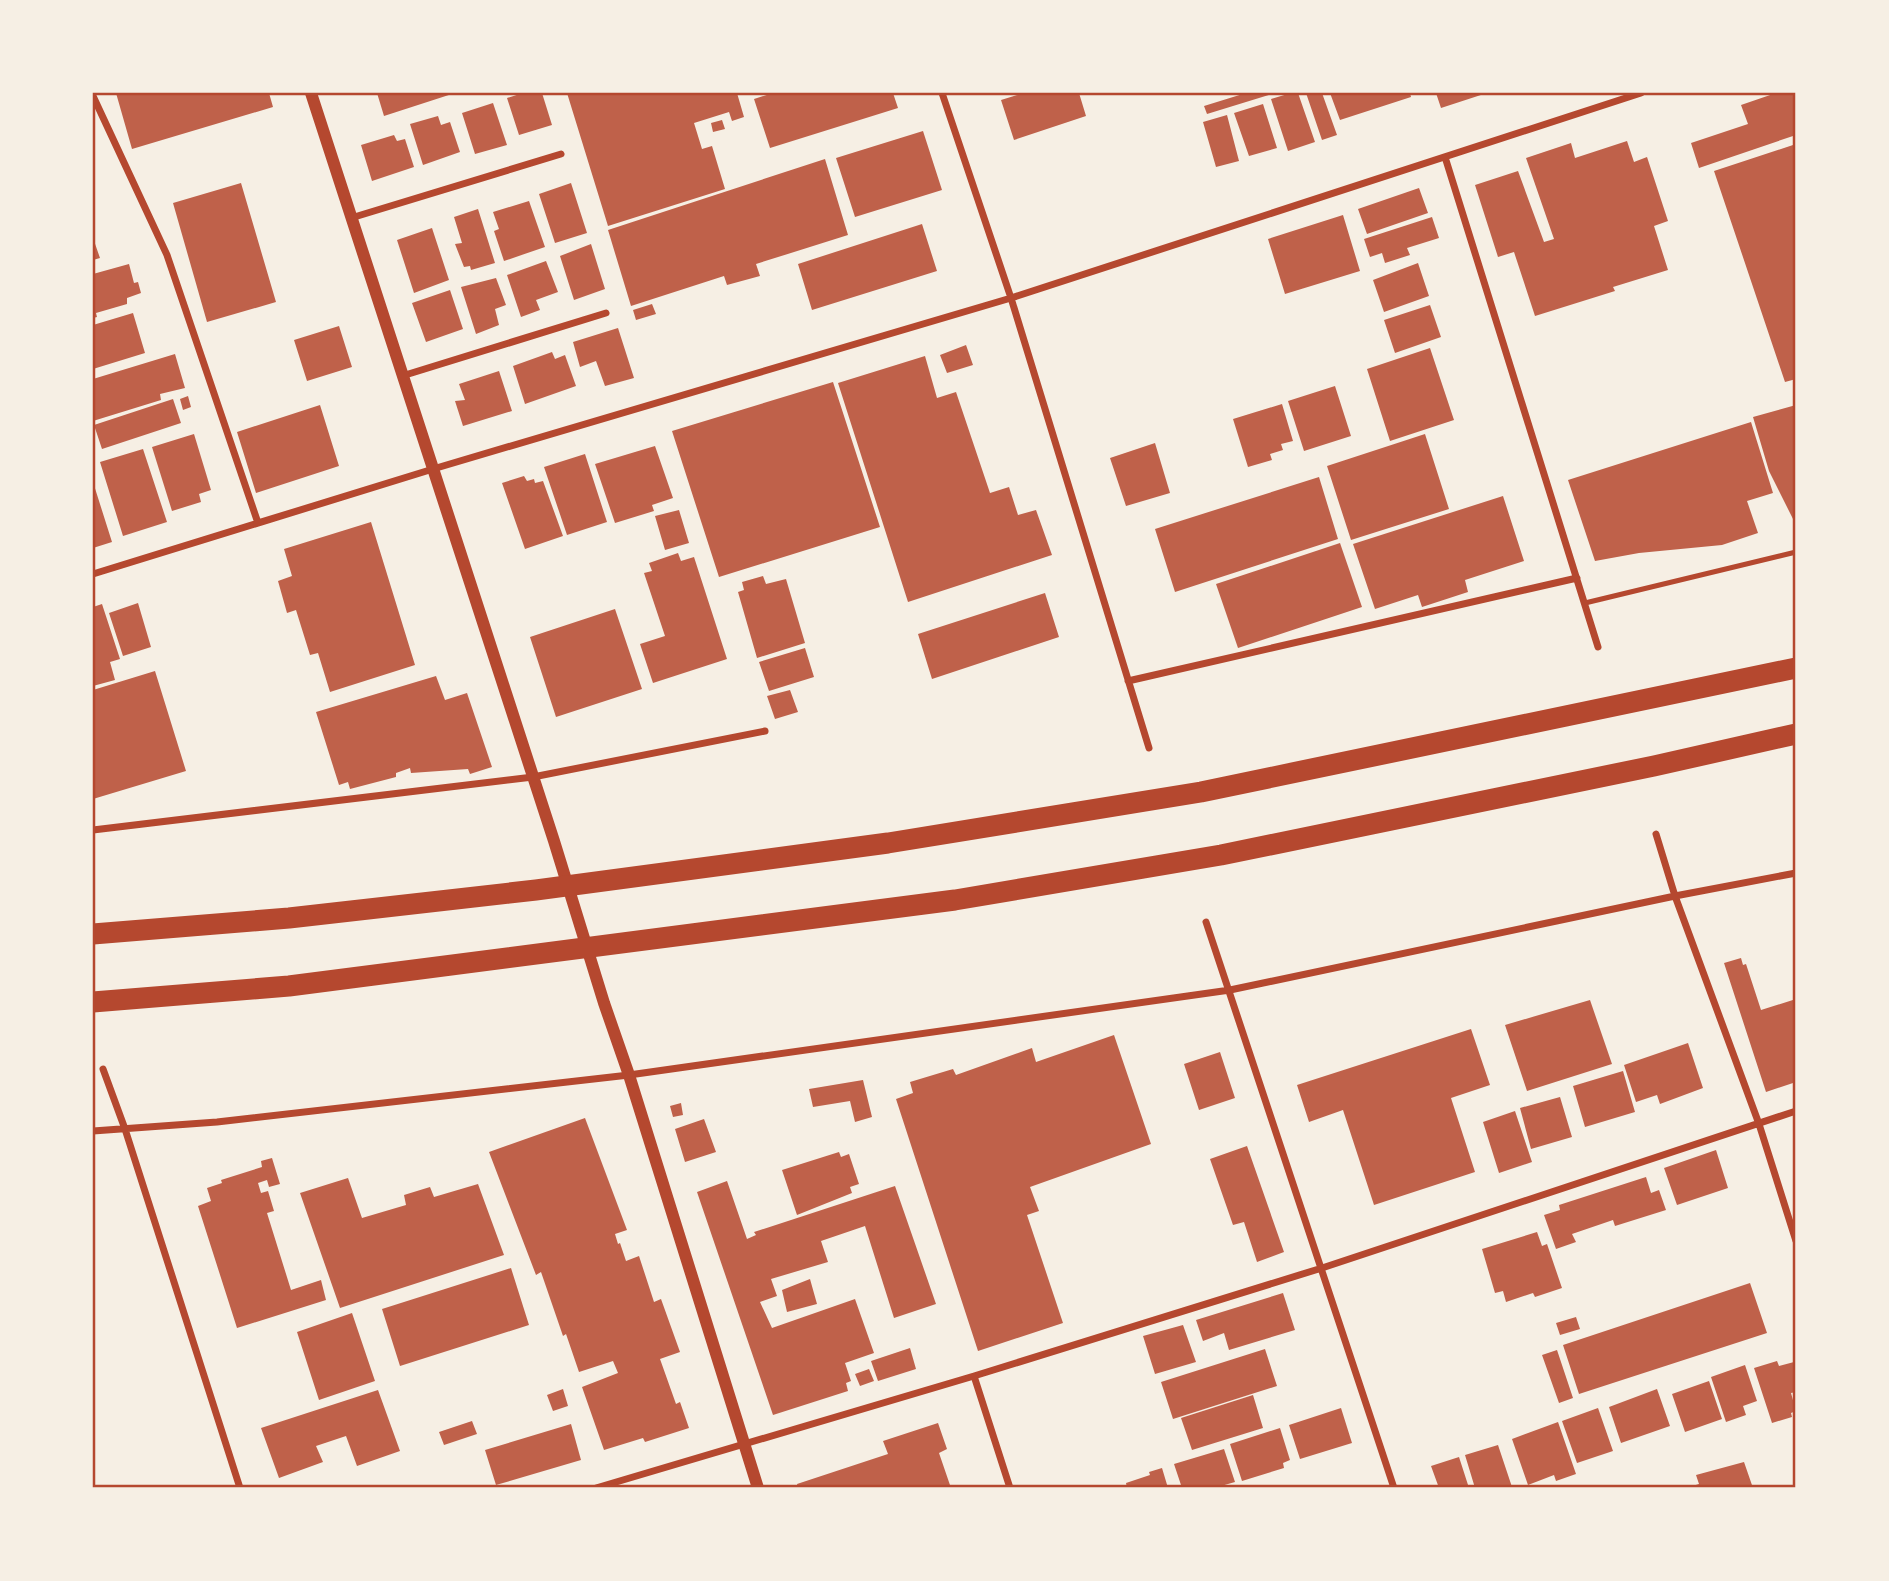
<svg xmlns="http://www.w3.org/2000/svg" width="1889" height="1581" viewBox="0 0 1889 1581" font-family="Rubik,sans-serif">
<rect width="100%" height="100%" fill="#f6efe4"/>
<path fill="#bf614a" d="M116,93H269L273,107L132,149Z
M377,93H455L384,116Z
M523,93H542L552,125L519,135L507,98Z
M567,93H737L744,117L732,121L729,112L694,123L702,149L712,146L725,189L608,226Z
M773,93H893L898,108L770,148L754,99Z
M1024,93H1079L1086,116L1014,140L1001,100Z
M1246,93H1275L1207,114L1204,106Z
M1291,93H1298L1315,142L1288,151L1271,99Z
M1306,93H1322L1337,135L1322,140Z
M1330,93H1410L1411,97L1340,120Z
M1436,93H1487L1441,108Z
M1776,93H1796V135L1699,168L1691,143L1748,124L1741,105Z
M493,103L507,145L475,154L462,113Z
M1263,104L1277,148L1249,156L1234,113Z
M1227,115L1239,161L1216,167L1203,122Z
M438,116L441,125L450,122L460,152L423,165L410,124Z
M722,120L725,129L713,132L711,123Z
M923,131L942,190L855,217L836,158Z
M394,135L397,141L405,139L414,167L372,181L361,145Z
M1627,141L1634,162L1647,157L1668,221L1654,226L1668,270L1613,287L1615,291L1535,316L1514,252L1498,257L1475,185L1518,171L1544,242L1554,239L1526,158L1571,143L1575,158Z
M1796,144V379L1785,382L1714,171Z
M825,159L848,235L756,264L760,276L727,285L724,276L631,306L608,230Z
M241,183L276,302L207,322L173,203Z
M571,183L587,233L555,243L539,194Z
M1419,188L1428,213L1367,234L1358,209Z
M529,201L545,247L504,261L494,231L499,229L493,212Z
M478,209L495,263L471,270L470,266L464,267L455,244L462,243L454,217Z
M1343,215L1360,271L1285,294L1268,239Z
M1432,217L1439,238L1407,248L1410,255L1385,263L1382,253L1370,257L1364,239Z
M922,224L937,271L812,310L798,264Z
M432,228L449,280L414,293L397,240Z
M93,238L100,258L93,260Z
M591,244L605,289L574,300L560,256Z
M546,261L558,292L536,300L540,310L521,317L507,275Z
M1418,263L1429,296L1384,312L1373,280Z
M129,264L134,283L138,282L141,293L127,298V304L96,313L97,317L93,318V274Z
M496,278L506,305L495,309L499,325L476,334L461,287Z
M450,290L463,329L426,342L412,303Z
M652,304L656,314L636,320L633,310Z
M1430,305L1441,337L1395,353L1384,320Z
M133,313L145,353L93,369V325Z
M339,326L352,367L307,381L294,340Z
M618,328L634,378L605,386L596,361L580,367L573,342Z
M966,345L973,365L947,373L940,355Z
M1430,348L1454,420L1390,441L1367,369Z
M552,352L555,359L565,355L576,386L525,404L513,366Z
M175,354L185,388L160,394L161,400L93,421V379Z
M925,356L937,398L956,392L990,493L1009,487L1018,515L1036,510L1052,555L908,602L838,383Z
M499,371L512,411L463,426L455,401L465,400L459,384Z
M833,382L880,527L719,577L672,431Z
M1335,386L1351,436L1304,451L1288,401Z
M188,396L191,407L183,410L180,399Z
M173,399L181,423L102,449L94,425Z
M1282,404L1293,441L1281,444L1283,450L1270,454L1272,460L1248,467L1233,419Z
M320,405L339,466L256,493L237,432Z
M1796,405V525L1769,471L1753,417Z
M1751,422L1773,493L1747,501L1758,533L1722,545L1639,553L1595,561L1568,480Z
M194,434L211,490L199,494L201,502L172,511L152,447Z
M1425,434L1449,509L1351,540L1327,466Z
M1155,443L1170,493L1126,506L1110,458Z
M655,446L673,498L652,505L654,511L615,523L595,464Z
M143,449L167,522L123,536L100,462Z
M585,454L607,522L567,535L544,467Z
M524,476L527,481L534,479L535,483L543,481L563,536L525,549L502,483Z
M1319,477L1338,539L1175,592L1155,529Z
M93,482L112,542L93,548Z
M1503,496L1524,561L1465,580L1468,592L1422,607L1418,595L1375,609L1353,544Z
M679,510L689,543L665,550L655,516Z
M371,522L415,665L330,692L318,653L310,655L296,610L287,613L278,581L292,576L284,549Z
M1340,543L1362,607L1238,648L1216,584Z
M678,553L681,561L694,557L727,659L653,683L640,644L665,636L644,573L652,571L649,563Z
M763,576L766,584L786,579L805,643L757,658L738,592L744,590L742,582Z
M1045,593L1059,637L932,679L918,634Z
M138,603L151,647L123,656L109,613Z
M102,604L120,659L110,662L115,680L93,686V607Z
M615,609L642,689L556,717L530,637Z
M805,648L814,677L769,691L759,662Z
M155,671L186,771L93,799V690Z
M436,676L445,700L467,693L492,767L470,774L468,769L411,773L410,768L396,773V777L350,789L348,782L339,785L316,712Z
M790,690L798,712L775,719L767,696Z
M1741,958L1743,965L1746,964L1761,1010L1796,999V1082L1766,1092L1724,963Z
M1590,1000L1612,1064L1527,1091L1505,1025Z
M1471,1029L1490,1085L1451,1098L1475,1172L1374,1205L1343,1110L1309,1122L1297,1085Z
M1114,1035L1151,1144L1030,1187L1039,1211L1027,1215L1063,1323L978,1351L896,1099L913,1093L910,1082L953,1069L956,1075L1032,1048L1036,1062Z
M1688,1043L1703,1088L1660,1104L1657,1095L1636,1102L1624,1065Z
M1220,1052L1235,1098L1199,1110L1184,1064Z
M1623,1071L1635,1112L1585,1127L1573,1086Z
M863,1080L872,1117L855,1122L850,1101L813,1107L809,1089Z
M1560,1097L1572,1137L1531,1149L1520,1108Z
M681,1103L683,1115L673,1117L670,1106Z
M1515,1111L1532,1162L1499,1173L1483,1122Z
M585,1118L627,1230L615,1234L618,1244L620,1243L626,1261L639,1256L654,1302L661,1299L680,1352L660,1359L676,1404L680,1402L689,1428L645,1442L643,1438L604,1450L582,1387L618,1373L613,1361L579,1372L566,1334L563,1336L541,1272L536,1275L489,1152Z
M704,1119L716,1152L685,1162L675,1129Z
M1247,1146L1284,1252L1257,1262L1244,1222L1233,1225L1210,1159Z
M1716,1150L1728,1188L1677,1205L1664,1168Z
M839,1152L841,1157L849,1154L859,1184L850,1187L852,1193L797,1215L782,1170Z
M272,1158L280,1184L269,1187L267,1180L258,1183L261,1193L268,1191L274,1211L267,1213L291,1290L321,1280L326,1300L237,1328L198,1206L211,1201L207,1188L222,1183L221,1180L262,1167L261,1161Z
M1646,1177L1651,1193L1659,1190L1666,1210L1615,1226L1613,1220L1572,1234L1576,1242L1556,1249L1544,1215L1560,1210L1559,1205Z
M348,1178L362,1218L406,1205L404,1195L430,1187L434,1197L478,1184L504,1255L340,1308L300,1193Z
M727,1181L747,1239L756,1235L754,1232L895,1186L936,1304L894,1318L865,1226L821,1241L828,1262L771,1279L777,1296L760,1302L772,1328L855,1299L874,1353L845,1363L851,1381L846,1383L848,1391L773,1415L697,1192Z
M1537,1232L1542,1246L1547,1244L1562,1288L1535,1297L1533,1293L1506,1302L1503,1291L1495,1293L1482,1249Z
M511,1268L529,1325L400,1366L382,1309Z
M810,1279L817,1304L787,1312L782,1290Z
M1750,1283L1767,1333L1579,1394L1563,1345Z
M1283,1293L1295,1330L1229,1350L1224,1333L1203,1341L1196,1320Z
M352,1313L375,1381L319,1400L297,1332Z
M1576,1317L1580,1329L1560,1335L1556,1323Z
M1183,1325L1196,1362L1155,1374L1143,1336Z
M910,1348L916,1369L878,1381L871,1361Z
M1265,1349L1277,1386L1173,1419L1161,1382Z
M1557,1350L1573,1398L1559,1403L1542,1355Z
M1777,1361L1779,1366L1794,1362L1796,1392L1791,1393L1796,1411L1791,1413L1792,1417L1772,1423L1754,1368Z
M1745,1365L1757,1401L1743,1406L1746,1415L1726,1422L1711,1377Z
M869,1369L874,1381L860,1386L855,1374Z
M1709,1381L1722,1419L1685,1432L1672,1394Z
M563,1389L568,1406L553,1411L547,1395Z
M1657,1389L1670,1426L1621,1443L1609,1407Z
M378,1390L400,1451L357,1466L346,1436L316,1446L323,1462L279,1478L261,1428Z
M1253,1395L1263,1428L1192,1450L1181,1418Z
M1341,1408L1352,1443L1300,1459L1289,1425Z
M1598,1408L1613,1451L1577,1463L1562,1421Z
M472,1421L477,1434L444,1445L439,1432Z
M1558,1422L1576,1474L1556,1481L1554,1475L1528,1485L1512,1439Z
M938,1423L947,1449L939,1453L951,1488H798L797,1484L888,1454L883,1441Z
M571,1424L581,1460L496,1485L485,1450Z
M1280,1428L1290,1460L1283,1463L1284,1468L1242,1481L1230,1444Z
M1498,1445L1512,1487L1475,1488L1465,1455Z
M1224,1449L1235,1482L1214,1488H1182L1174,1464Z
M1459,1457L1469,1488H1439L1431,1466Z
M1744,1462L1753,1488H1686L1699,1484L1696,1475Z
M1162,1468L1168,1488H1127L1126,1483L1150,1475L1149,1472Z"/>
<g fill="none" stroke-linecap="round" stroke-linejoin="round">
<path stroke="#b5482f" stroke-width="5" d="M1585,603L1796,552"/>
<path stroke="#b5482f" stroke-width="7" d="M942,93L1011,298L1149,748
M93,96L167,255L258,523
M1445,157L1598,647
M351,218L561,154
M402,376L606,313
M93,574L433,469L1011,298L1641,93
M1128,681L1577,578
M93,830L533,777L765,731
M1656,834L1675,896L1759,1124L1796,1241
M1206,922L1394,1488
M103,1069L125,1129L240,1488
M93,1131L217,1122L629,1075L1230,990L1675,896L1796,873
M974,1376L1010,1488
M596,1488L974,1376L1322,1268L1796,1111"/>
<path stroke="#b5482f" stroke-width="12" d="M311,93L554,841L604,1003L629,1075L758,1488"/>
<path stroke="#b5482f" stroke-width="21" d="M93,934L289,918L536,890L888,843L1201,792L1796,668
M93,1002L289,986L955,900L1221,855L1654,766L1796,734"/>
</g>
<rect width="1889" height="1581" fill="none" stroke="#f6efe4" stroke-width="189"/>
<rect x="94" y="94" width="1700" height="1392" fill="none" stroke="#b5482f" stroke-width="2.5"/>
</svg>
